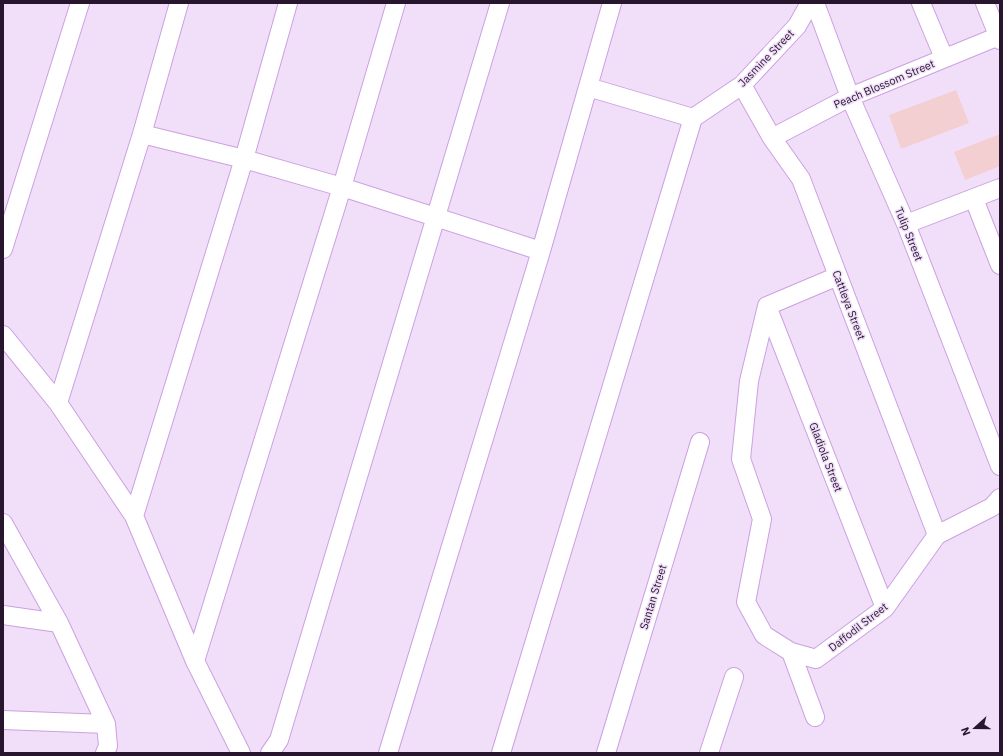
<svg xmlns="http://www.w3.org/2000/svg" width="1003" height="756" viewBox="0 0 1003 756" font-family="'IBM Plex Sans',sans-serif">
<rect width="100%" height="100%" fill="#f1dffa"/>
<path fill="#f3cfd1" d="M956,90L969,123L901,149L889,115Z
M1000,134V166L965,180L954,152Z"/>
<g fill="none" stroke-linecap="round" stroke-linejoin="round">
<g stroke="#cca0e1" stroke-width="20">
<path id="street" d="M815,3L850,97L906,224L1000,466
M921,3L944,58
M985,3L1000,40
M742,85L772,138L801,179L937,535
M588,87L693,118
M693,118L742,85L797,26L810,3
M142,134L244,159L342,187L541,251
M772,138L850,97L999,36
M974,199L1000,265
M906,224L1000,188
M3,249L80,3
M838,276L767,306L749,381L741,459L762,519L746,602L764,635L791,652L816,659L885,608L937,535L992,507L1000,498
M767,306L885,608
M3,335L58,403L134,516L195,661L241,753
M58,403L142,134L179,3
M134,516L244,159L288,3
M3,523L59,623L106,724L108,746L105,753
M3,615L59,623
M791,652L815,717
M195,661L342,187L396,3
M3,720L106,724
M270,753L279,740L500,3
M388,753L541,251L612,3
M501,753L693,118
M606,753L700,442
M709,753L734,677"/>
</g>
<use href="#street" stroke="#fff" stroke-width="18"/>
</g>
<g text-anchor="middle" dominant-baseline="central" stroke-width="3" stroke-linejoin="round" paint-order="stroke">
<g font-size="11" fill="#27162e" stroke="#f1dffa">
<text transform="translate(766 58) rotate(-46)">Jasmine Street</text>
<text transform="translate(884 84) rotate(-23)">Peach Blossom Street</text>
<text transform="translate(909 234) rotate(68)">Tulip Street</text>
<text transform="translate(849 305) rotate(69)">Cattleya Street</text>
<text transform="translate(826 457) rotate(69)">Gladiola Street</text>
<text transform="translate(653 597) rotate(-73)">Santan Street</text>
<text transform="translate(858 627) rotate(-38)">Daffodil Street</text>
</g>
</g>
<rect width="1003" height="756" fill="none" stroke="#27162e" stroke-width="8"/>
<g transform="translate(975 728) rotate(249)" stroke="#f1dffa" stroke-width="3" paint-order="stroke">
<path d="M0-3L7 15L0 10L-7 15Z" fill="#27162e"/>
<text y="-6" font-size="11" font-weight="bold" text-anchor="middle" fill="#27162e">N</text>
</g>
</svg>
